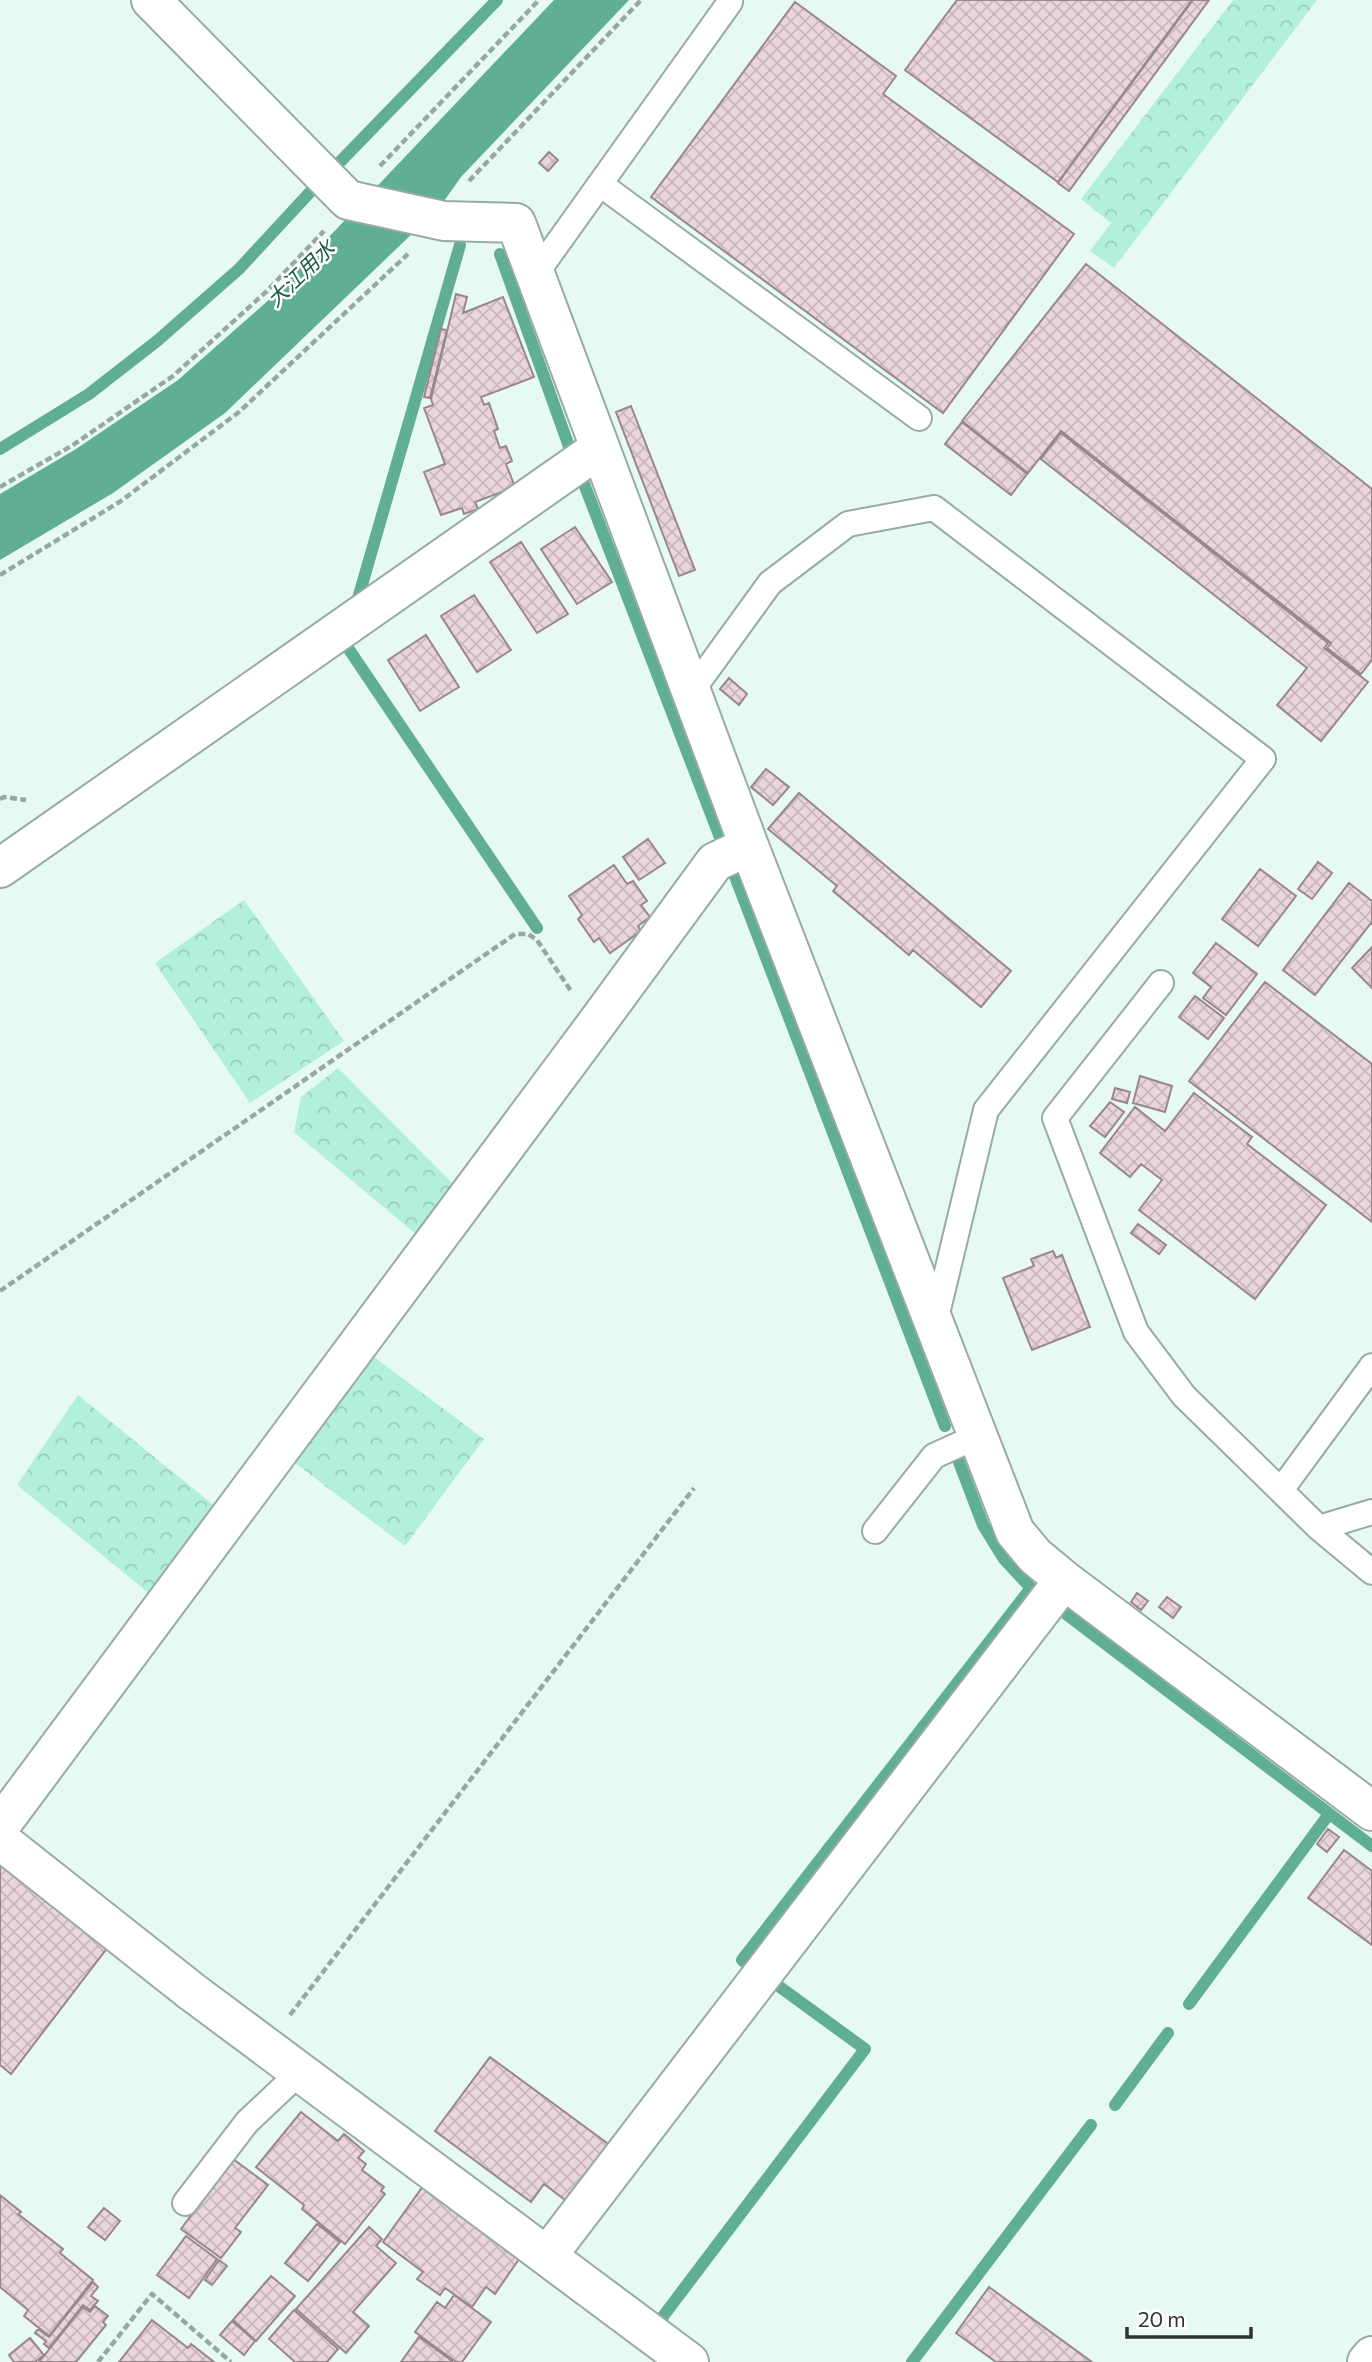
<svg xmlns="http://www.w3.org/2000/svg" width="1372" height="2362" viewBox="0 0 1372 2362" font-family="Commissioner,'Noto Sans JP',sans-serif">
<defs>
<pattern id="forest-crowns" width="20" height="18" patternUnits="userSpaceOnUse" patternTransform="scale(1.75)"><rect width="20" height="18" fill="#b3f0d9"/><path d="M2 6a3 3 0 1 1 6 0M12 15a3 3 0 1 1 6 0" fill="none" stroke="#9acebb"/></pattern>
<pattern id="building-cross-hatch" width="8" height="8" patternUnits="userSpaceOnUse" patternTransform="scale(1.75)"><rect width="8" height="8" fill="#ead5da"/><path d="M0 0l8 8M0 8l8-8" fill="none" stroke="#c9b7bc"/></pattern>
</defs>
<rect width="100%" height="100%" fill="#e6faf2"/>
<path fill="url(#forest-crowns)" d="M1233,0H1317L1114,268L1090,251L1111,223L1081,199Z
M244,900L344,1041L250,1103L155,963Z
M338,1068L462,1193L424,1241L294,1132L301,1097Z
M366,1351L484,1439L405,1546L287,1457Z
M78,1395L222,1512L157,1600L17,1485Z"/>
<path fill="#60ae93" d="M554,0H629L461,177L439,208L225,413L113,493L0,560V494L76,449L178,380L271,298Z"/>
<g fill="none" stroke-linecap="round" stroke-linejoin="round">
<path stroke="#60ae93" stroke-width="12" d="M336,166L497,0
M500,254L571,452
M0,449L89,394L157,341L239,269L312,190
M581,476L721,840
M354,605L357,602L460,245
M346,645L537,928
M733,871L945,1426
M959,1462L983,1525L1004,1559L1029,1586
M1066,1614L1372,1846
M749,1965L742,1960L1031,1588
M1189,2004L1329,1814
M1115,2105L1168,2033
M666,2328L658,2323L865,2049L773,1982
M912,2362L1091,2125"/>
</g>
<path fill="url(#building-cross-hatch)" stroke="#9a878c" stroke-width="2" d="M957,0H1192L1058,182L905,70Z
M1193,0H1209L1069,191L1058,183Z
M795,2L896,76L883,94L1074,234L943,413L651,197Z
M549,152L558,160L548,171L539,163Z
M1086,264L1372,489V660L1361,674L1327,648L1331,643L1061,431L1028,473L962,421Z
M456,294L467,297L463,313L503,297L534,377L481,397L484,405L489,403L498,429L494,431L500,448L506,446L512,461L506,464L515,487L475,502L478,509L464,514L462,508L441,515L424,472L445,464L424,408L433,405L431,399Z
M441,329L447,330L430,398L424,397Z
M631,406L695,570L679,576L616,412Z
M962,422L1027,474L1011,495L945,444Z
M1061,433L1328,643L1324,648L1368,682L1321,741L1277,705L1307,668L1041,459Z
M575,527L612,582L577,604L541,549Z
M521,542L568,614L537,633L490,562Z
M474,595L511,650L477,672L441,616Z
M426,635L459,687L420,711L388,660Z
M729,678L747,694L739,705L720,689Z
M766,769L789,787L773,805L751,787Z
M799,793L1011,971L981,1007L913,950L909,955L833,891L837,886L768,829Z
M648,839L665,863L639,880L623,857Z
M1318,862L1332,873L1312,899L1298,889Z
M614,865L627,884L633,881L647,901L641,905L650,917L638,926L641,931L610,953L599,938L594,942L578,919L582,915L569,896Z
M1260,869L1296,896L1258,946L1222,919Z
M1349,883L1372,901V924L1371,923L1315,995L1283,970Z
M1216,943L1257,974L1226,1015L1203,998L1211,987L1193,973Z
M1372,947V988L1352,968Z
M1265,982L1372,1064V1222L1189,1081Z
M1195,996L1224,1018L1208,1039L1179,1017Z
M1140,1076L1172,1086L1165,1112L1133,1103Z
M1115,1088L1130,1092L1127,1103L1112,1099Z
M1194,1093L1252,1137L1247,1144L1326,1205L1255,1299L1139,1210L1162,1180L1141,1164L1130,1177L1100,1153L1135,1107L1165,1131Z
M1110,1102L1124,1112L1105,1137L1090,1126Z
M1138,1224L1166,1245L1159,1254L1131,1233Z
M1053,1251L1056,1258L1062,1255L1090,1327L1032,1350L1003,1278L1034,1266L1031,1259Z
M1137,1593L1148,1601L1141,1610L1131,1602Z
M1167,1597L1181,1607L1173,1618L1159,1607Z
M1328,1829L1339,1837L1327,1852L1317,1844Z
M1344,1850L1372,1871V1945L1308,1898Z
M0,1864L108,1947L11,2074L0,2065Z
M490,2057L611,2146L569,2203L544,2184L531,2202L435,2131Z
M301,2112L338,2141L344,2134L364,2151L358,2158L366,2164L362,2170L384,2187L381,2191L385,2194L345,2244L302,2209L304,2205L256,2167Z
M233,2159L268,2185L235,2228L241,2232L221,2258L181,2229Z
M426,2182L510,2242L505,2250L519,2259L495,2294L486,2287L472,2307L445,2288L440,2295L417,2279L423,2272L383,2242Z
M0,2195L21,2212L18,2214L63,2249L60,2253L93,2280L49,2336L24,2316L28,2310L0,2287Z
M104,2208L120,2221L105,2240L88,2227Z
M317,2224L340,2242L308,2281L285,2263Z
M369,2227L382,2239L376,2246L396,2263L353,2312L369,2326L346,2353L296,2309Z
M186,2236L217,2259L189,2298L157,2275Z
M219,2260L227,2266L212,2285L205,2280Z
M271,2276L295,2296L256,2341L233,2320Z
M93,2282L98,2287L91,2296L98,2301L90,2310L83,2305L49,2348L44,2344L46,2341L35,2333L38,2329L49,2337Z
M989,2287L1092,2362H996L956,2333Z
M454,2295L491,2322L462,2362H456L415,2332L437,2302L445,2308Z
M95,2306L108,2316L103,2322L106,2325L76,2362H39L83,2307L90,2312Z
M294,2310L338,2349L327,2362H295L269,2339Z
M152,2320L188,2348L191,2344L214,2362H119Z
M232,2321L255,2341L244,2355L220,2335Z
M419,2337L452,2361V2362H401Z
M30,2338L44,2355L35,2362H14L9,2355Z"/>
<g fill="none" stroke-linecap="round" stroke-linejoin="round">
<g stroke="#98aba3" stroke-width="28">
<path id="lane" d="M600,184L919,418
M535,275L730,2
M691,692L770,583L848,524L934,508L1263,759L986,1110L935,1322
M1161,983L1055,1118L1136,1332L1184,1396L1319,1528L1372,1572
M1281,1490L1372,1366
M1319,1528L1372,1512
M875,1531L934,1456L978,1436
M185,2203L247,2122L300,2072"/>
</g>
<g stroke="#98aba3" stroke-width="42">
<path id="street" d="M151,0L348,200L444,221L516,223L749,846L1015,1532L1035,1556L1064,1580L1372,1811
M0,868L600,448
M0,1826L594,1027L715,862L749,846
M0,1840L191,1991L689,2362
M547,2256L1064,1580"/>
</g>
<g stroke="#98aba3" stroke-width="42">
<path id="secondary" d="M1367,2362L1372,2356"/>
</g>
<path stroke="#98a7a1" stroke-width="4.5" stroke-dasharray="7 3.5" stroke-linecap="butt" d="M380,166L539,0
M469,181L641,0
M0,487L73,445L173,376L267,291L324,231
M0,575L121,501L239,412L408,254
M0,799L4,797L26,800
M0,1291L515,934H528L537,940L571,991
M290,2015L694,1488
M98,2362L152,2294L231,2362"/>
<use href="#lane" stroke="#fff" stroke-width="24"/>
<use href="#street" stroke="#fff" stroke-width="38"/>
<use href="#secondary" stroke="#fff" stroke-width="38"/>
</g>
<g text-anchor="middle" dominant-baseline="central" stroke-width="5" stroke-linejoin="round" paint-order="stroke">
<g font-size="21" font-style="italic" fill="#1b5946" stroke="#fff">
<text transform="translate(300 273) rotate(-44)">大江用水</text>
</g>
</g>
<path d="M1127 2327v10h124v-10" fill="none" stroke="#2d3532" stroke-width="3.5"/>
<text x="1138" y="2327" font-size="21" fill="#2d3532" stroke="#ffffff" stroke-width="5" paint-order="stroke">20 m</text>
</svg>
